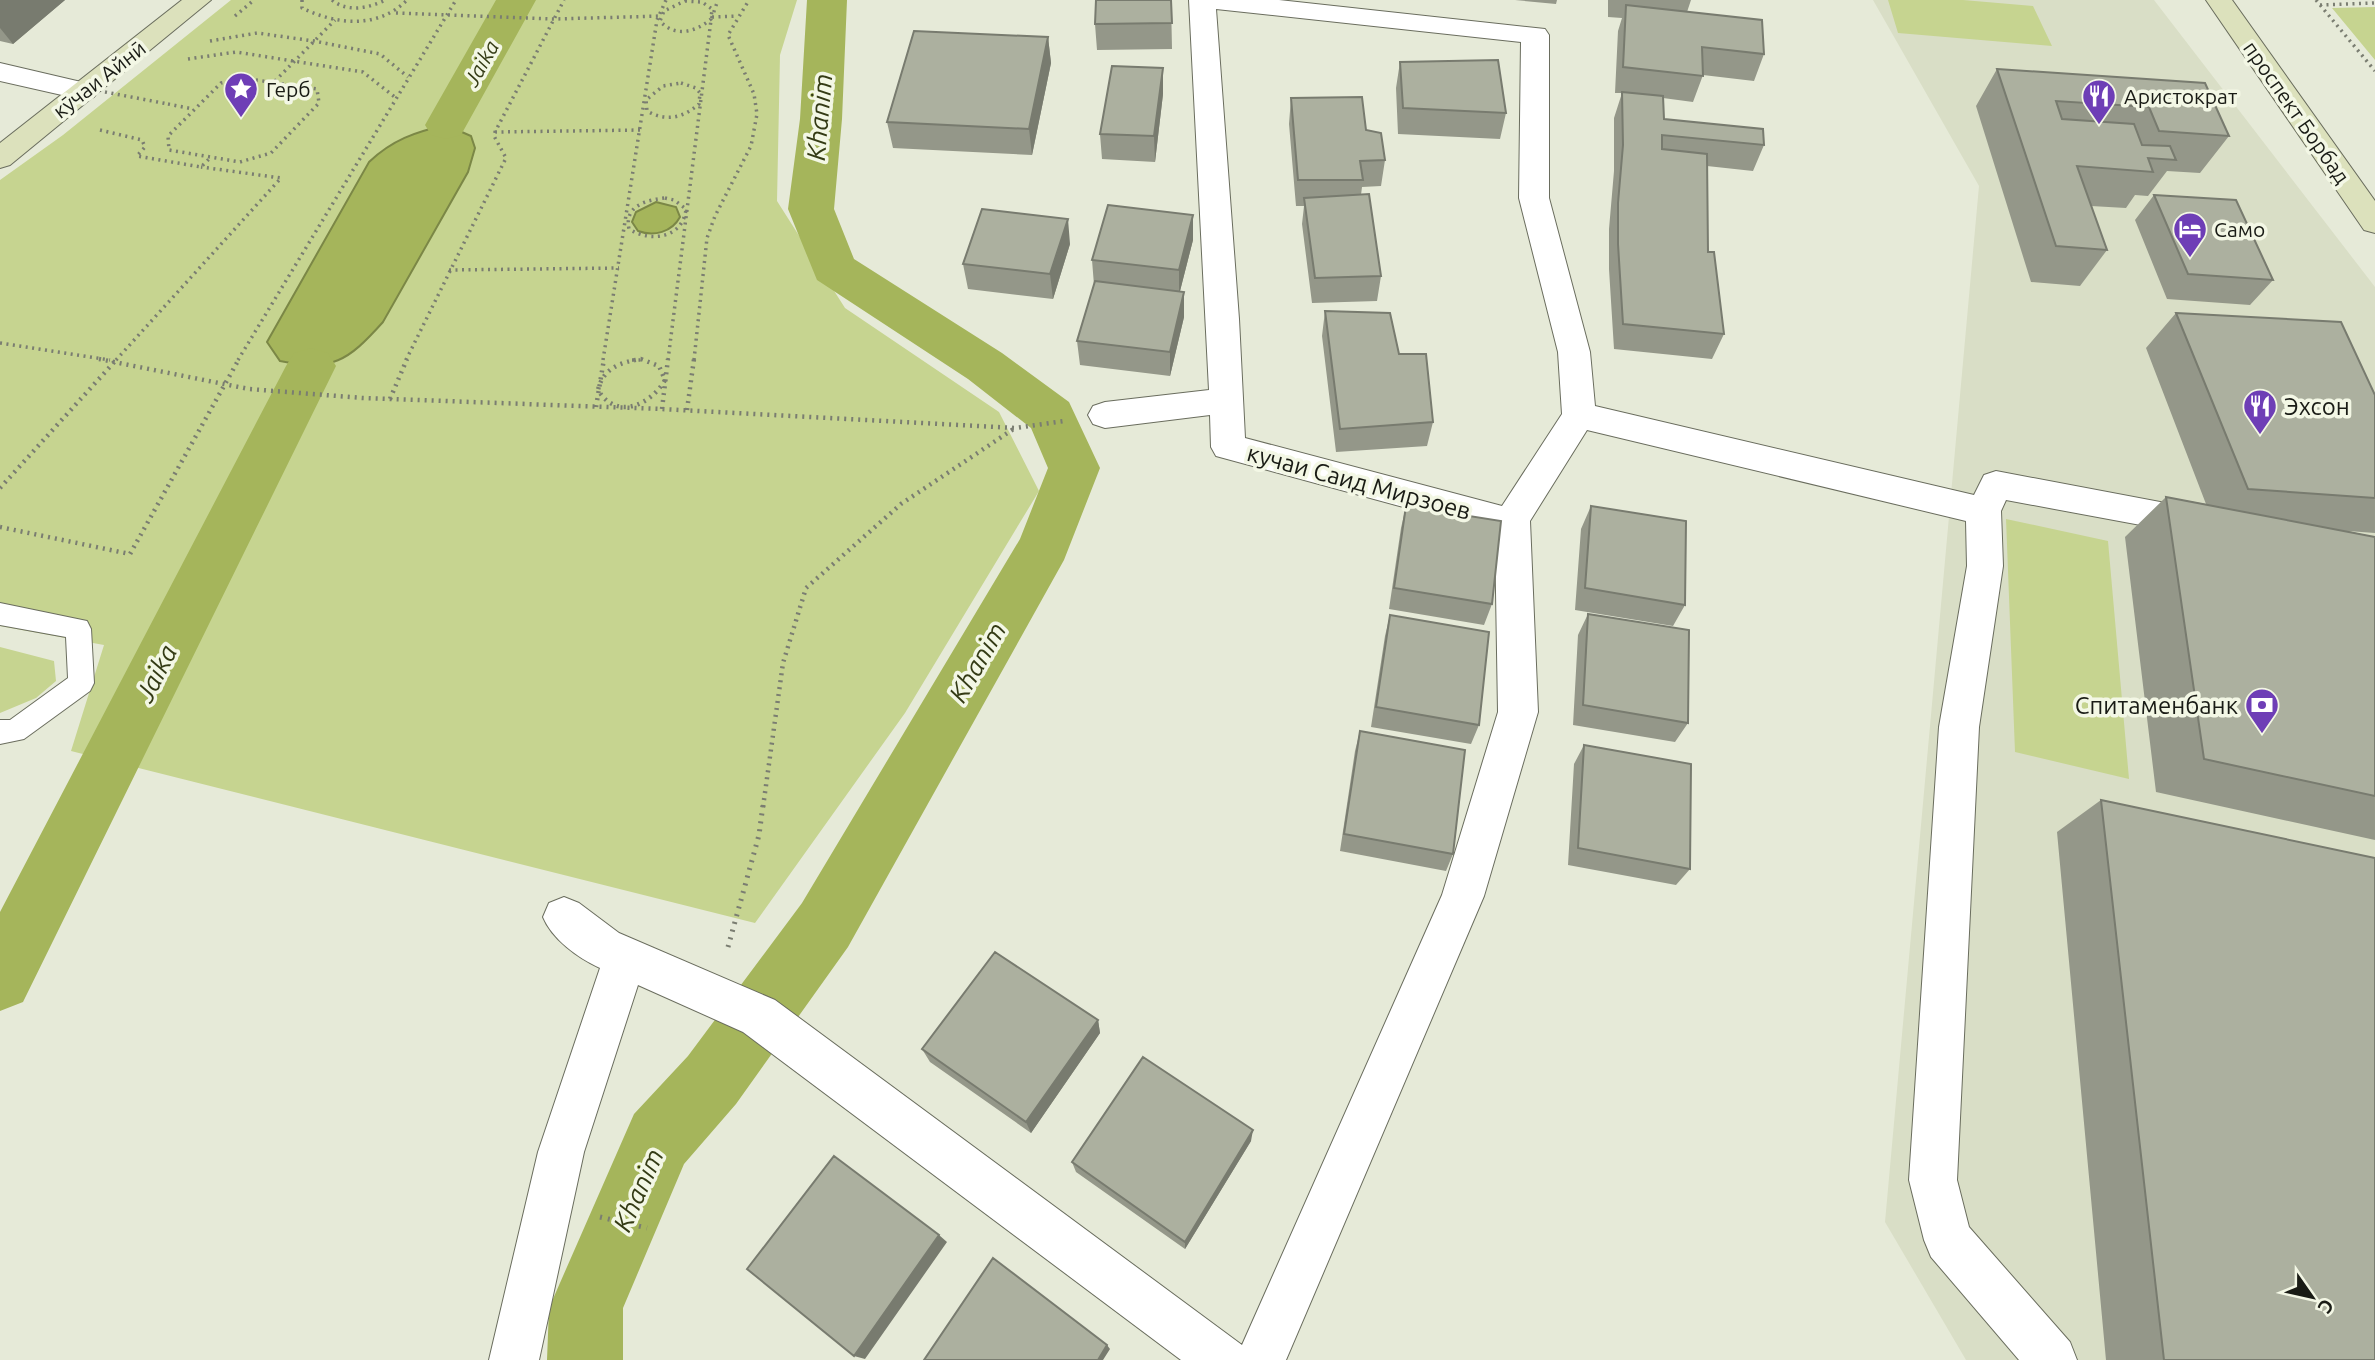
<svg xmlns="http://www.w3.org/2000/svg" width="2375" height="1360" viewBox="0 0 2375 1360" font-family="Ubuntu,sans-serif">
<rect width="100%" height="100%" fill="#e6ead8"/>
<path fill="#d9dec6" d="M1873,0H2154L2375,287V1360H1966L1885,1222L1979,186Z"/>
<path fill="#c6d490" d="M231,0H797L780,55L777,201L845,308L999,412L1039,491L905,713L755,923L71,751L104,645L0,626V180L63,135Z
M1888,0H1963L2033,6L2052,46L1898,33Z
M2375,7V60L2332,8Z
M2006,519L2108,541L2129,779L2015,752Z
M0,647L54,661L56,681L36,698L0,713Z"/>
<path fill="#a5b55b" stroke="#7b8746" stroke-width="2" d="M446,125L471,136L475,148L468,172L383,322C347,362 333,371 280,361L267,342L369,162C392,140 415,132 446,125Z
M656,202L676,207L680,217C672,232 654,237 638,231L632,222L636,212Z"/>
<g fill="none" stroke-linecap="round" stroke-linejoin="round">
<path fill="#a5b55b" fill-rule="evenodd" d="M496,0H536L461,135L446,139L431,135L425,125Z
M807,0H847L842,119L834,209L854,259L1002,353L1069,402L1100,468L1064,560L848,947L736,1104L684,1164L623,1308V1360H547L549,1308L634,1114L688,1056L802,903L1020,539L1048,468L1031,428L968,379L817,280L788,209L800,119Z
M311,348L328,353L336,366L23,1002L0,1011V912L286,366L294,353Z"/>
<g stroke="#6a6d5e" stroke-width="2">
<path id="lane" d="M0,603L87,621L91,629L94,683L90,691L24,739L0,744V720H10L68,678L66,637L0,625Z"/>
</g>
<g stroke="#6a6d5e" stroke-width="2">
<path id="street" d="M1189,0H1279L1545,29L1549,35V198L1590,352L1595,406L1974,495L1984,475L1996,471L2213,512L2218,522L2213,532L2200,536L2006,500L2001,511L2003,566L1979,727L1957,1180L1969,1227L2070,1342L2077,1360H2019L1931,1257L1924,1240L1909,1180L1939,727L1967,566L1966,521L1587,430L1530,521L1538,712L1484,896L1286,1360H1181L743,1032L638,985L584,1152L539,1360H489L538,1152L600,968C578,958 552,939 543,917L549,903L564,897L579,903L619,933L775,1000L1242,1345L1442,895L1498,712L1495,532L1216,456L1211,447L1210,415L1105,428L1093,424L1088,415L1093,406L1105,402L1209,390ZM1216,9L1521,42L1519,198L1558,352L1562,414L1502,506L1245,438L1239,319Z
M0,63L94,85L98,91L94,97L84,100L0,81Z"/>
</g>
<g stroke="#6a6d5e" stroke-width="2">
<path id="secondary" d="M182,0H211L10,165L0,168V143Z
M2206,0H2232L2375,201V233L2364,230Z"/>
</g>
<path stroke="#7a7d71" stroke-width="3.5" stroke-dasharray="2 4.5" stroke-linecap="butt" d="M302,0V8C337,25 378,29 407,0
M332,0C348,13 368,8 386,0
M2316,0L2375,71
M685,1L702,2L712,9L711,19C696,32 675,38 660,21L664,11Z
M2320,5L2375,3
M396,13L555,19L661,16
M235,16L254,0
M712,17L737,16
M210,41L257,33L314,41L380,54L408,77
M188,59L236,52L363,72L396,98
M243,78L317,89L319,103L271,153L240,162L169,150L168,136L221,83Z
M275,81L335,20
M681,83L696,88L700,93L699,104C683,118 666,122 647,111L646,100L663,86Z
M168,104L193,109
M100,130L142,140L145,147L137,156L201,167L210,158
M495,132L641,130
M665,198L674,200L686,209C683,238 651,243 629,229C624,206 646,200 665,198Z
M449,270L619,268
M0,343L110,360
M116,360L281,178L201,167
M238,360L456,0
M406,360L506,158L494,136L495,132L564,0
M603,360L657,20L666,0
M632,360H645
M668,360L711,20L718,0
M694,360L707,238L715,216L751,146L757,114L754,94L728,35L749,0"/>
<path stroke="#7a7d71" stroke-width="4.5" stroke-dasharray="2 5" stroke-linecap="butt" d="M99,359L249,389L363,398L662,409L1016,428L1064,421
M641,359L659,366L665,380C650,406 616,420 598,390C603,368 621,362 641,359Z
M390,399L407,359
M596,407L604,359
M662,409L668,359
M687,410L694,359
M0,488L117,359
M0,527L130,554L239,359
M763,807L783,663L806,588L901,504L1015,428"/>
<path stroke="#7a7d71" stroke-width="5" stroke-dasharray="2 6" stroke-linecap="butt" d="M728,947L759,835L763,805
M600,1217L647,1228"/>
<use href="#lane" fill="#fff" fill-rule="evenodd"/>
<use href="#street" fill="#fff" fill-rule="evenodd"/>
<use href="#secondary" fill="#dce1bc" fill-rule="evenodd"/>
<path stroke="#7a7d71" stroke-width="3.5" stroke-dasharray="2 4.5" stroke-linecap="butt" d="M105,92L168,104"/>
</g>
<path fill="#949789" d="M0,0H65L13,44L0,41Z
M1171,0L1172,49L1097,50L1095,24Z
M1515,0H1557L1556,4Z
M1608,0H1691L1687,12L1764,54L1754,81L1703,75L1693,102L1663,98L1664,119L1764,145L1753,171L1707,166L1708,252L1724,334L1712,359L1614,349L1609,269V229L1614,171V118L1622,93H1615L1618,31L1622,18L1608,17Z
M1048,37L1051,63L1032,155L893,148L887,122Z
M1400,62L1506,113L1500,139L1398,134L1396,88Z
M1997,69L2205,83L2229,136L2200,173L2167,171L2148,196L2135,195L2126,208L2091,206L2107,250L2080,286L2031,282L1976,106Z
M1163,94L1155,162L1102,159L1100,134Z
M1291,98L1366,130L1385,160L1381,186L1362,187L1361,195L1381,276L1377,301L1312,303L1302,224L1304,206H1296L1289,124Z
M2154,195L2273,280L2250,305L2167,299L2135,220Z
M1193,215V240L1180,291L1184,317L1170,376L1080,365L1077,341L1094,285L1092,260Z
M1070,244L1053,299L968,289L963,264Z
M1325,311L1399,354L1433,422L1427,446L1336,452L1322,336Z
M2176,313L2375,395V533L2348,531L2375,537V840L2156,792L2125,537L2166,497L2206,504L2146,348Z
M1406,506L1492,604L1484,625L1389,609L1401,528Z
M1591,506L1685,605L1673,626L1575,610L1581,529Z
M1588,614L1688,723L1675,742L1573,725L1578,635Z
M1390,615L1479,725L1471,744L1371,727L1385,636Z
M1360,731L1453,854L1446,871L1340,851L1355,751Z
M1584,745L1690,869L1676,885L1568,865L1574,764Z
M2101,800L2375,1360H2106L2057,832Z
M1098,1020L1100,1033L1031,1133L930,1062L922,1049Z
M1251,1141L1185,1249L1076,1172L1072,1162Z"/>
<path fill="#787b6f" d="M0,0H65L13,44L0,28Z
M1048,37L1051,63L1032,155L1029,129Z
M1163,68V94L1155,162L1154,136Z
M1193,215V240L1179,295V270Z
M1068,219L1070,244L1053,299L1050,274Z
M1184,292V317L1170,376V352Z
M1098,1020L1100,1033L1031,1133L1026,1122Z
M1253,1130L1251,1141L1185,1249V1242Z
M939,1235L947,1242L865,1359L854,1356Z
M1107,1345L1110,1349L1103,1360H1098Z"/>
<path fill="#acb09f" stroke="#787b6f" stroke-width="2" d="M1096,0H1171L1172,23L1095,24Z
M1626,5L1762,20L1764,54L1702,47L1703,76L1623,67Z
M914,31L1048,37L1029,129L887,122Z
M1498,60L1506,113L1403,108L1400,62Z
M1112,66L1163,68L1154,136L1100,134Z
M1997,69L2205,83L2229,136L2159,131L2149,107L2056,101L2062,119L2134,124L2142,145L2170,146L2176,160L2148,158L2153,172L2077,166L2107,250L2056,246Z
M1622,92L1663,96L1664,119L1763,129L1764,145L1662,135V149L1707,154L1708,252H1714L1724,334L1623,324L1618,244V203L1623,145Z
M1362,97L1366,130L1381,133L1385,160L1360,161L1363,180H1298L1291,98Z
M1369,194L1381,276L1315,278L1304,198Z
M2154,195L2236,200L2273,280L2188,274Z
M1108,205L1193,215L1179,270L1092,260Z
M982,209L1068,219L1050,274L963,264Z
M1095,281L1184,292L1170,352L1077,341Z
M1325,311L1390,313L1399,354H1426L1433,422L1340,429Z
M2176,313L2341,322L2375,395V498L2248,489Z
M2166,497L2375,537V796L2204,759Z
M1406,506L1501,521L1492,604L1394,588Z
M1591,506L1686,521L1685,605L1585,588Z
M1588,614L1689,630L1688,723L1583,705Z
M1390,615L1489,632L1479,725L1376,707Z
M1360,731L1465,750L1453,854L1344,834Z
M1584,745L1691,764L1690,869L1578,848Z
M2101,800L2375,858V1360H2164Z
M995,952L1098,1020L1026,1122L922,1049Z
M1143,1057L1253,1130L1185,1242L1072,1162Z
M834,1156L939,1235L854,1356L747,1269Z
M993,1258L1107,1345L1098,1360H924Z"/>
<defs>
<g id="sight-pin" transform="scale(1.75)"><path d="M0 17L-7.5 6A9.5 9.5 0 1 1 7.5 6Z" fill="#6e3eb6" stroke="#f3f7e5"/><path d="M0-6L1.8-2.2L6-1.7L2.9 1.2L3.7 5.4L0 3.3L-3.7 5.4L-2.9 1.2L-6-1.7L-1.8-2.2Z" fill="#fff"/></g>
<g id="restaurant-pin" transform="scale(1.75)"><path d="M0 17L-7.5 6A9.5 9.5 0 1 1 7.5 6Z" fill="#6e3eb6" stroke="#f3f7e5"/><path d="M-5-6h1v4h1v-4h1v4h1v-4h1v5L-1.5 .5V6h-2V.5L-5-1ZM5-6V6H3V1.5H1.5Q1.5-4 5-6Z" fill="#fff"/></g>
<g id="hotel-pin" transform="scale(1.75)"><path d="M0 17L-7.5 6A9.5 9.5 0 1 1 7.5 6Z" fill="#6e3eb6" stroke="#f3f7e5"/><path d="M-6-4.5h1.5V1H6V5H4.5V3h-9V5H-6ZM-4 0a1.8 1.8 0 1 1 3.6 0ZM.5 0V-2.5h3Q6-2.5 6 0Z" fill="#fff"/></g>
<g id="bank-pin" transform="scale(1.75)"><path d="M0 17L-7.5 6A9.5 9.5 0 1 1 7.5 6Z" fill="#6e3eb6" stroke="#f3f7e5"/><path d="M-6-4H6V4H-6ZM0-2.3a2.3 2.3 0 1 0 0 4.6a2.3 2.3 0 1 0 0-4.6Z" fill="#fff"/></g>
</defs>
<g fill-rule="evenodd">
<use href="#sight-pin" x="241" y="89"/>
<use href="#restaurant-pin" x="2099" y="96"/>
<use href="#hotel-pin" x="2190" y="229"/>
<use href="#restaurant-pin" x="2260" y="406"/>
<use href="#bank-pin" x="2262" y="705"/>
</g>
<g text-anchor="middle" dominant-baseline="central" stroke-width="7" stroke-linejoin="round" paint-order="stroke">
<g font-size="21" font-style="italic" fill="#343b15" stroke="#f3f7e5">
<text transform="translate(481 63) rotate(-61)">Jaika</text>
</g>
<g font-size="21" fill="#191b15" stroke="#f3f7e5">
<text transform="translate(99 79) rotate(-38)">кӯчаи Айнӣ</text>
<text transform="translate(2297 112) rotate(55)">проспект Борбад</text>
</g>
<g font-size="21" fill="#191b15" stroke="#f3f7e5" text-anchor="start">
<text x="266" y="89">Герб</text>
<text x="2124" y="96">Аристократ</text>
<text x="2214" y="229">Само</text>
</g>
<g font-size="24" fill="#191b15" stroke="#f3f7e5" text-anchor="start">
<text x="2284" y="406">Эхсон</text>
<text x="2238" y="705" text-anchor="end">Спитаменбанк</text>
</g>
<g font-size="24" fill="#191b15" stroke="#f3f7e5">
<text transform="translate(1359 482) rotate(15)">кучаи Саид Мирзоев</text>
</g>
<g font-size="26" font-style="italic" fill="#343b15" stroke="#f3f7e5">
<text transform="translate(819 117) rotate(-85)">Khanim</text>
<text transform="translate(977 662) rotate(-60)">Khanim</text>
<text transform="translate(156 673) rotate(-63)">Jaika</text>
<text transform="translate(638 1190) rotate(-66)">Khanim</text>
</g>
</g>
<g transform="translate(2312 1297) rotate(124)" stroke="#f3f7e5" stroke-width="5" paint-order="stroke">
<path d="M0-5L12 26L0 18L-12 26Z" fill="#191b15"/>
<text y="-10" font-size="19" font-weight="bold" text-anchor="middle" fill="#191b15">С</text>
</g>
</svg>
